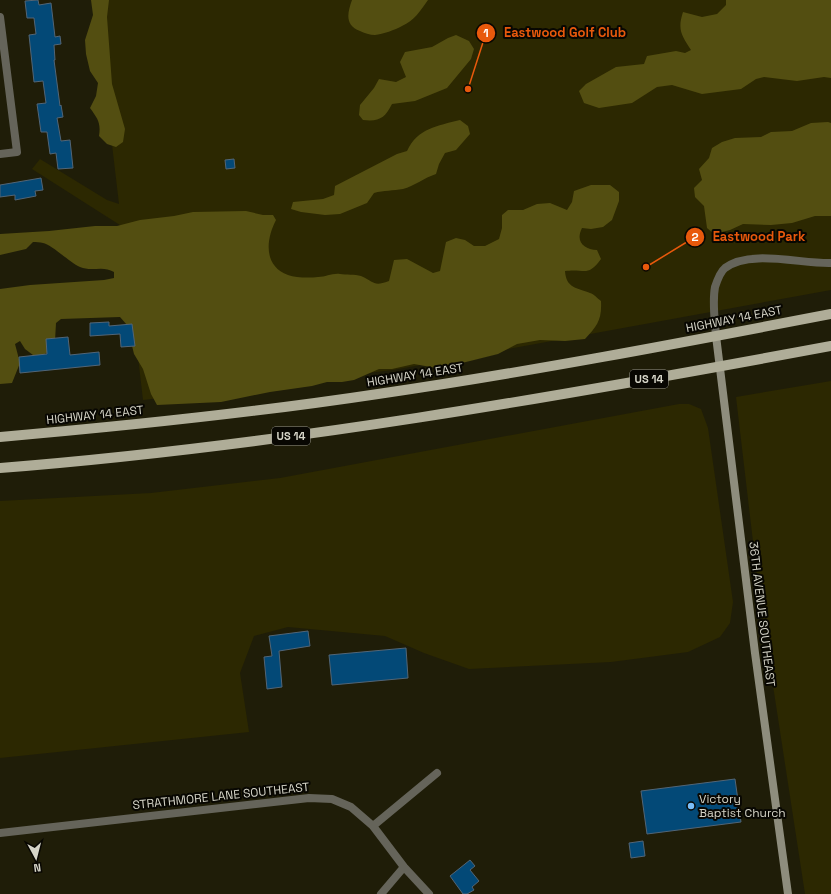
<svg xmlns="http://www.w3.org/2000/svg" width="831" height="894" viewBox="0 0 831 894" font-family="'Space Grotesk',sans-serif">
<rect width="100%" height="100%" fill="#1f1d08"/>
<path fill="#2c2801" d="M95,0H831V290L393,370L143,400L123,227L32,169L40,159L107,200L119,204Z
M831,381V894H805L760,601L736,397Z
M679,404H689L701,409L708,428L733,602L730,623L720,637L688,652L611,662L469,669L424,653L385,636L288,627L254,636L240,673L249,732L0,758V501L151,493L280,478Z"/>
<path fill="#534e11" d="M91,0H109L107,17L112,84L125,129L123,142L116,147L107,144L99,136C101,123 98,119 90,108L96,96L98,83L90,71L86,54L85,40L93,15Z
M352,0H428C421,10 414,21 402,26C395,30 383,34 375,35C370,35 364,33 360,31C345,25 347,14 352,0Z
M726,0H831V78L824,77L797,81L764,77L756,79L741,89L702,94L672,85L657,87L632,103L599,108L584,103L579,91L586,84L616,67L644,64L647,56L676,51L685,53L691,50C682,36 677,30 683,12L702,17L717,14L726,5Z
M456,35L469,41L474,49L471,59L447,88L415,101L392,104C385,118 379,122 363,120L359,115L360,105L374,88L379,79L396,82L406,77L400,62L405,52L432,47L448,38Z
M460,120L468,126L470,134L456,150L445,153L439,164L436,174C424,178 414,186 403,189C393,191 384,190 374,193L367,203L340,214L325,215L301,212L291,209L293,202L323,199L334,195L335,186L397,154L407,151C418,128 437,126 460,120Z
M828,122L831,123V216H815L792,223L771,225L743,224L730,230L714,234L707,228L704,206L695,197L694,188L702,180L699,169L709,158L712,148L722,142L735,138L761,137L771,132L792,131L811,123Z
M591,185H610L619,192V201L612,220L603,227L591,229L582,228C575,242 584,249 597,250L601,259C587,278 585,268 565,271C566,288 577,288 590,293C594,294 597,298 601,301C602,320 597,326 585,339L565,341L540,340L517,344L498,354L466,362L436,368L414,364L392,369H379L354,380L342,382H327L312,386L270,392L221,402L157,405L151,394L143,369L134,354L127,325L120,317L61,319L56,323L55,341L53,349L43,355H33L25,349L20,341L15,344L20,363L12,383L0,384V289L30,285L104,280L114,278V272C103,265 92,272 80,267C69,262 51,244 43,243C40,242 36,242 33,242L26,249L0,255V234L49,231L95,226H117L140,220L174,216L193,212L246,211L263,215H273L276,220C266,239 263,266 288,275C296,278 310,278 318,277C326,277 332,273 340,274C346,275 355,274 361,276C375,282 373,287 389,281L394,260L407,259L433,273L440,271L446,242L456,238L465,240L474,246H485L499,239L502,228V215L508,210H523L537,204L550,203L567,210L572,202L574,191Z"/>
<path fill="#034977" stroke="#526576" d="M38,0L39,5L51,3L55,37L60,36L61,44L54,45L55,60H54L60,106L61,105L63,117L57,118L61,141L70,140L73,168L58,169L56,153L50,154L47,132H41L37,104L46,103L43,81L34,82L29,35L36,34L34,18H27L25,1Z
M234,159L235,168L226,169L225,160Z
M41,178L43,190L35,191L36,196L15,200V195L0,197V185Z
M109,322V326L132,324L135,346L121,347L120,334L90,336V323Z
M68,337L70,355L99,352L100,365L20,373L19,357L47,354L46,339Z
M308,631L310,646L279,651L282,687L267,689L264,657L272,656L269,636Z
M406,648L408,678L332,685L329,655Z
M735,779L741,822L647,834L641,791Z
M643,841L645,856L631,858L629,843Z
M470,860L475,866L470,870L479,881L472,887L474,890L467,894H463L450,876Z"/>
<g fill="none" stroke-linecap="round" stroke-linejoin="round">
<path stroke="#65645a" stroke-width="8" d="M0,17L17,152L0,154
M716,336C715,320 712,303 715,287C717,281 720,272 725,268C750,249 801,264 831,263
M373,826L437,773
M0,833L309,798L332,799L351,807L373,826L404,867L429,894
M381,894L404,867"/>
<path stroke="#8e8d7d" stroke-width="8" d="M716,336L755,653L788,894"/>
<path stroke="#afad98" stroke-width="10" d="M0,437C126,426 252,413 378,394C529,372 680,343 831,314
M0,468C279,446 556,397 831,346"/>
</g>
<circle fill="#7bbef8" stroke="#080702" stroke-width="1.5" cx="691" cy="806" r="4"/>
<g text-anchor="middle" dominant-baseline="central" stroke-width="4" stroke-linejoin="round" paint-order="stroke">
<g fill="#080702" stroke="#98968c" stroke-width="1">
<rect x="630" y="370" width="38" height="18" rx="3"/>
<rect x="272" y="427" width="38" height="18" rx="3"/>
</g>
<g font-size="11" font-weight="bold" fill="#d5d4c7">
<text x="649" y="379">US 14</text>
<text x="291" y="436">US 14</text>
</g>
<g font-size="12" fill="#d5d4c7" stroke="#080702">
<text transform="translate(734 319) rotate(-11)">HIGHWAY 14 EAST</text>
<text transform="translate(415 375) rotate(-9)">HIGHWAY 14 EAST</text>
<text transform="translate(95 415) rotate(-6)">HIGHWAY 14 EAST</text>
<text transform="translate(762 614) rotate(83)">36TH AVENUE SOUTHEAST</text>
<text transform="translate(221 796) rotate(-6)">STRATHMORE LANE SOUTHEAST</text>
</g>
<g font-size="12" fill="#d5d4c7" stroke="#080702" text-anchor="start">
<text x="699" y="799">Victory<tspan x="699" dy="14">Baptist Church</tspan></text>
</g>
</g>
<path fill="none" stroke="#e8590c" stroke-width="1.5" d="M468 89L486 33M646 267L695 237"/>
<g fill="#e8590c" stroke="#080702" stroke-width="1.5">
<circle cx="468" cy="89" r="4"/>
<circle cx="646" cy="267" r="4"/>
<circle cx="486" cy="33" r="10"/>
<circle cx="695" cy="237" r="10"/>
</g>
<g font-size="12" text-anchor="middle" font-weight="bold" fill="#fff">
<text x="486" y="37">1</text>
<text x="695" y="241">2</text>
</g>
<g font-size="13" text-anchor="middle" font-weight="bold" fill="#e8590c" stroke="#080702" stroke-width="4" stroke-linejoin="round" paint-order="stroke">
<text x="565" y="37">Eastwood Golf Club</text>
<text x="759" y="241">Eastwood Park</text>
</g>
<g transform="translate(36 858) rotate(173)" stroke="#080702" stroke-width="3" paint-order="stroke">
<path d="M0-3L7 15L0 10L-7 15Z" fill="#d5d4c7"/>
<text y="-6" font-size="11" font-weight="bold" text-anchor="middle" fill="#d5d4c7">N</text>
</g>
</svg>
